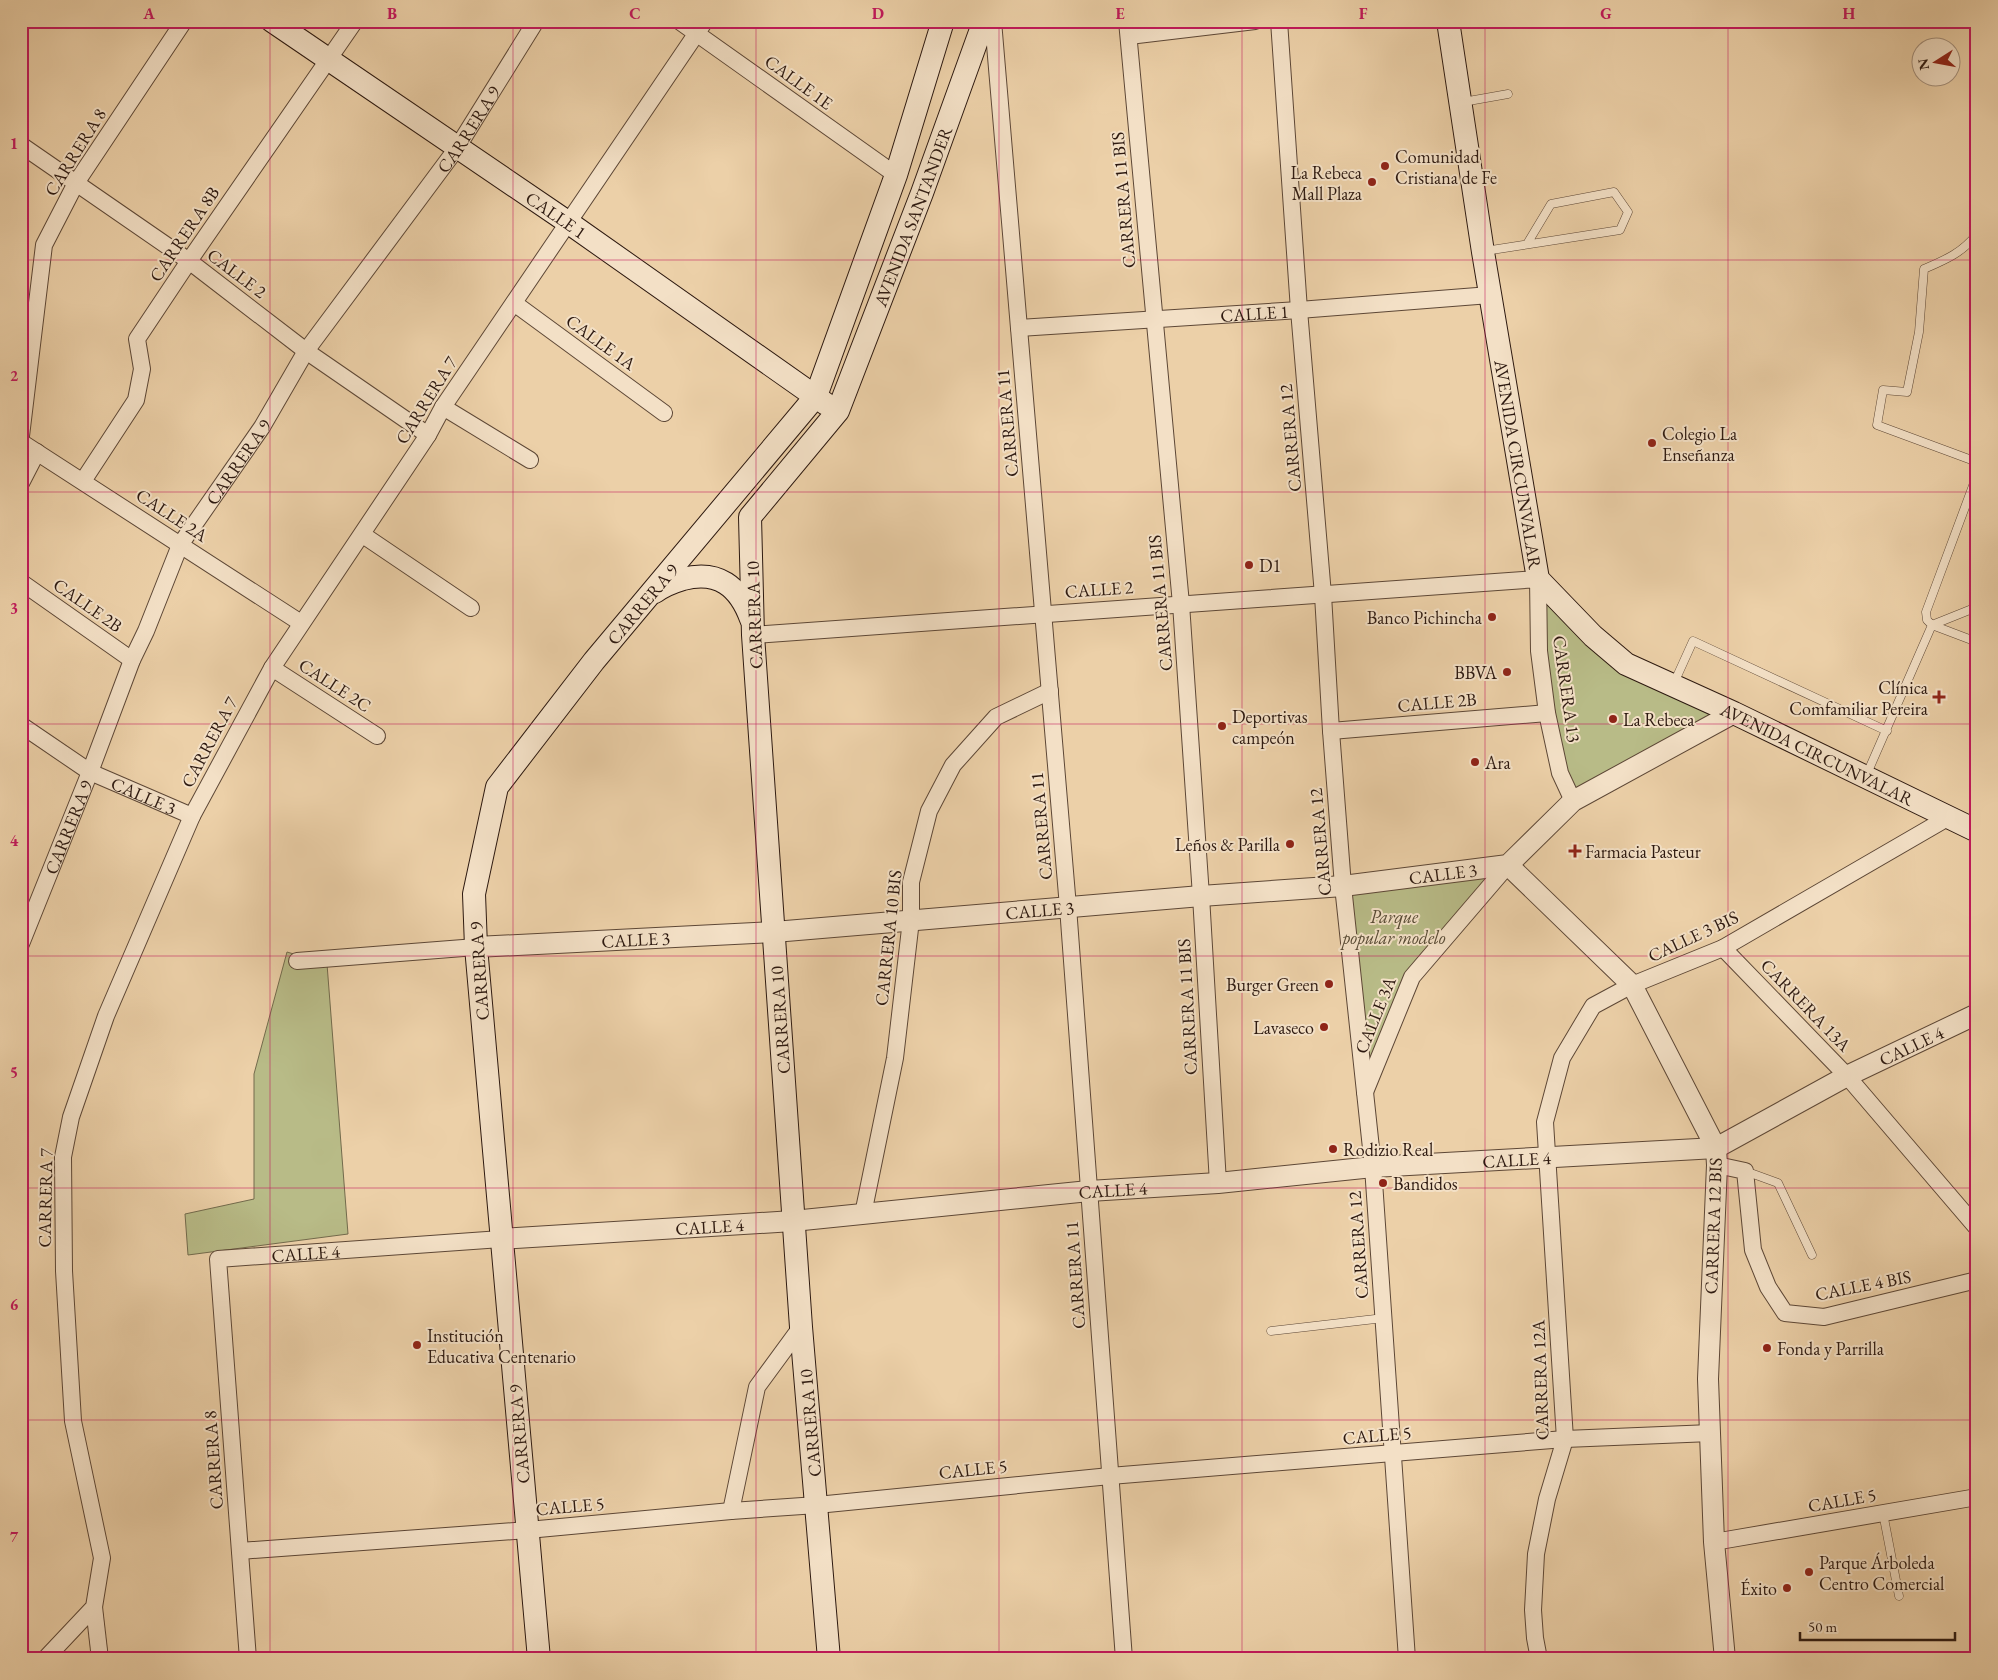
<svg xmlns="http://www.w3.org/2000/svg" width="1998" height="1680" viewBox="0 0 1998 1680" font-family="'EB Garamond',serif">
<rect width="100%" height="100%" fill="#ecd0a8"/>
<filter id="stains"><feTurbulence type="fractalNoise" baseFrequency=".004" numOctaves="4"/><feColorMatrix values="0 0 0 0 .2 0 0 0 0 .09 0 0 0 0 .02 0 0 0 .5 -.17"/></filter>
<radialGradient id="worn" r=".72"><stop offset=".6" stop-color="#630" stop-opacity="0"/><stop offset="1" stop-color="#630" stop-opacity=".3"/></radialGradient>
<path fill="#b8bb87" stroke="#726a4c" d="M1543,585L1593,636L1734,713L1573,801L1547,713Z
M1508,865L1412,977L1365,1094L1343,886Z
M287,952L327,964L348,1234L188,1255L185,1214L254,1199V1074Z"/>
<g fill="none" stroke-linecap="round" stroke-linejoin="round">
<g stroke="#5d4736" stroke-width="9">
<path id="service" d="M1463,102L1508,94
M1977,234C1962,253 1945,260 1924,269L1919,332L1907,392L1883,390L1877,425L1977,462
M1485,251L1620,230L1628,212L1614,192L1551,204L1527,244
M1977,475L1926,612L1927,620L1932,625L1977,642
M1674,683L1693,641L1887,731
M1866,776L1932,625L1977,607
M1745,1171L1778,1183L1812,1255
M1271,1331L1384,1318
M1883,1513L1899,1596"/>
</g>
<g stroke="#5d4736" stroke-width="18">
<g id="minor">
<path d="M679,21L896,175"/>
<path d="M993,21L1068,907L1124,1659"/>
<path d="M1127,21L1181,604L1201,896L1218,1183"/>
<path d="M1279,21L1299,310L1323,595L1331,731L1343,886L1373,1167L1407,1659"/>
<path d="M1129,36L1255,21"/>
<path d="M21,145L189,261L306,351L428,435"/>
<path d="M514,303L664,413"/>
<path id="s1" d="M1019,328L1299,310L1490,295"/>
<path d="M443,407L530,460"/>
<path d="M21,436L44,245L76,183L184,21"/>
<path d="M21,442L301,623"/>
<path d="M83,481L136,400L142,369L137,339L189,261L355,21"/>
<path d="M21,483L37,452"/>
<path d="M363,535L471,608"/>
<path d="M21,582L132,660"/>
<path d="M753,635L1538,579L1539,651L1547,713L1560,773L1573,801"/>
<path d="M272,668L377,736"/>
<path id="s2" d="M21,725L90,772L192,816"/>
<path d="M1331,731L1547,713"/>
<path id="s3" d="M21,944L90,772L132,660L146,631L180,545L262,427L306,351L457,148L536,21"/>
<path d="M1723,948L1847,1076L1977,1228"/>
<path d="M297,961L476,947"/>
<path d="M1365,1092L1412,977L1508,865"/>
<path d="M1717,1165L1745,1171L1753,1250L1768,1287L1785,1313L1824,1317L1977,1280"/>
<path d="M863,1214L895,1058L911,920V882L929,811L953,765L996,717L1050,691"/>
<path d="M731,1511L757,1387L801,1327"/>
<path d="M1714,1542L1977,1497"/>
<path d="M240,1551L528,1530L731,1511L817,1505L1110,1476L1565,1439L1711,1433"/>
<path d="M94,1607L100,1659"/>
<path d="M45,1659L94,1607L102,1558L73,1421L64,1271L63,1157L71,1117L106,1016L192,816L272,668L428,435L443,407L705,21"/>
<path id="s4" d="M248,1659L218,1259L501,1239"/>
<path d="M1539,1659L1535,1638L1533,1610L1536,1554L1547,1499L1565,1439L1545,1122L1562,1058L1593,1006L1632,985L1723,948L1949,817"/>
</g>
</g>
<g stroke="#5d4736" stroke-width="22">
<g id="tertiary">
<path d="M1508,865L1632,985L1716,1148L1717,1165L1708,1379L1714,1542L1725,1659"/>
<path id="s5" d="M476,947L774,932L1201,896L1343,886L1508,865L1573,801L1734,713"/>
<path id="s6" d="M501,1239L793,1221L1089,1191L1218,1183L1373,1167L1716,1148L1847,1076L1977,1014"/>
</g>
</g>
<g stroke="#2d1910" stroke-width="24">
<g id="secondary">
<path id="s7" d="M272,21L569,223L826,404"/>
<path id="s8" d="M1448,21L1483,252L1538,579L1593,636L1626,664L1734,713L1977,831"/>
<path d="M655,592C663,586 673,582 683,579C718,570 739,586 751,619"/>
<path id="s9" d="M539,1659L476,947L474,894L497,787L594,661L816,396L896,175L943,21"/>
<path id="s10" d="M829,1659L801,1327L753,635L750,517L838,411L922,193L984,21"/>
</g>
</g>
<use href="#service" stroke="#f3e0c6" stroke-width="8"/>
<use href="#minor" stroke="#f3e0c6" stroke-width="16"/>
<use href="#tertiary" stroke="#f3e0c6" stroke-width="20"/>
<use href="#secondary" stroke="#f3e0c6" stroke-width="22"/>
</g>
<path fill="none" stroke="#c2185b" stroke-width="1" stroke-opacity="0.55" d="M270,21V1659M513,21V1659M756,21V1659M999,21V1659M1242,21V1659M1485,21V1659M1728,21V1659M21,260H1977M21,492H1977M21,724H1977M21,956H1977M21,1188H1977M21,1420H1977"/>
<g fill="#8f2418" stroke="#f3e0c6" stroke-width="2">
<circle cx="1385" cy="166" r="5"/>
<circle cx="1372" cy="182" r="5"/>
<circle cx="1652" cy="443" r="5"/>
<circle cx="1249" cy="565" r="5"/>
<circle cx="1492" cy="617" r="5"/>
<circle cx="1507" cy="672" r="5"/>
<path d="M1936.5 689.5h5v5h5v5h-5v5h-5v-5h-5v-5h5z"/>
<circle cx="1613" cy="719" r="5"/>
<circle cx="1222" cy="726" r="5"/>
<circle cx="1475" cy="762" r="5"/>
<circle cx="1290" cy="844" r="5"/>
<path d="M1572.5 843.5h5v5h5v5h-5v5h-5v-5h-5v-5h5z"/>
<circle cx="1329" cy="984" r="5"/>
<circle cx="1324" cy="1027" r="5"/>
<circle cx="1333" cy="1149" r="5"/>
<circle cx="1383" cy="1183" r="5"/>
<circle cx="417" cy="1345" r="5"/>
<circle cx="1767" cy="1348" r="5"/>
<circle cx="1809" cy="1572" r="5"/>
<circle cx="1787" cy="1588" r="5"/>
</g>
<g text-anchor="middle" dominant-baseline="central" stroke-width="4" stroke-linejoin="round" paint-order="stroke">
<g font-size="18" fill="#2d1910" stroke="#f3e0c6">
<text transform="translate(799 82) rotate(36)">CALLE 1E</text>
<text stroke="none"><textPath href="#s3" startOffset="936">CARRERA 9</textPath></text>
<text transform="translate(75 152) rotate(-58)">CARRERA 8</text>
<text transform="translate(1123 200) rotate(-95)">CARRERA 11 BIS</text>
<text stroke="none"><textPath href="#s7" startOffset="344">CALLE 1</textPath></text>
<text stroke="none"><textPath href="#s10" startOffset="1491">AVENIDA SANTANDER</textPath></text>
<text transform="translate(184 234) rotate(-56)">CARRERA 8B</text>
<text transform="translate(237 273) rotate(37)">CALLE 2</text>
<text stroke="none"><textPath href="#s1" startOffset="236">CALLE 1</textPath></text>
<text transform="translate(601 342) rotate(36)">CALLE 1A</text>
<text transform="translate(426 400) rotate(-58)">CARRERA 7</text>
<text transform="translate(1007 423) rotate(-95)">CARRERA 11</text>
<text transform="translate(1290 438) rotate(-95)">CARRERA 12</text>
<text stroke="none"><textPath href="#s3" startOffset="531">CARRERA 9</textPath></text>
<text stroke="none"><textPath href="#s8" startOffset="449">AVENIDA CIRCUNVALAR</textPath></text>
<text transform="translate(172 515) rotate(33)">CALLE 2A</text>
<text transform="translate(1099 589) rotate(-4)">CALLE 2</text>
<text transform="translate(1160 603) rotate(-95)">CARRERA 11 BIS</text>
<text stroke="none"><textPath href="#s9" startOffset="1111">CARRERA 9</textPath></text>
<text transform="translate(88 605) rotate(35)">CALLE 2B</text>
<text transform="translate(754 615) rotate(-92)">CARRERA 10</text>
<text transform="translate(335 685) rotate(33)">CALLE 2C</text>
<text transform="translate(1567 689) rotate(82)">CARRERA 13</text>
<text transform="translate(1437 702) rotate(-5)">CALLE 2B</text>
<text transform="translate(209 742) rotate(-62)">CARRERA 7</text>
<text stroke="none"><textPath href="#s8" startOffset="899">AVENIDA CIRCUNVALAR</textPath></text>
<text stroke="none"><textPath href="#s2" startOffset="142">CALLE 3</textPath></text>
<text stroke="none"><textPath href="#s3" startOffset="126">CARRERA 9</textPath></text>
<text transform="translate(1041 826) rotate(-95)">CARRERA 11</text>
<text transform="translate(1320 842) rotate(-95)">CARRERA 12</text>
<text stroke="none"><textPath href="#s5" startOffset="970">CALLE 3</textPath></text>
<text stroke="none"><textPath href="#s5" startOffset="565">CALLE 3</textPath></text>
<text transform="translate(1693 936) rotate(-25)">CALLE 3 BIS</text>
<text transform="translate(888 938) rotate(-84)">CARRERA 10 BIS</text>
<text stroke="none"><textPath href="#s5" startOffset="160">CALLE 3</textPath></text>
<text transform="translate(479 971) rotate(-94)">CARRERA 9</text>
<text transform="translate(1806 1005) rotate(46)">CARRERA 13A</text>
<text transform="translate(1187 1007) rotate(-93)">CARRERA 11 BIS</text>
<text transform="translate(1375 1015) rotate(-68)">CALLE 3A</text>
<text transform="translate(780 1020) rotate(-94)">CARRERA 10</text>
<text stroke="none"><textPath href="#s6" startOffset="1439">CALLE 4</textPath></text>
<text stroke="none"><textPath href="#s6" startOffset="1019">CALLE 4</textPath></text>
<text stroke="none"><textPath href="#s6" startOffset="614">CALLE 4</textPath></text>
<text transform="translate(45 1198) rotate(-89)">CARRERA 7</text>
<text stroke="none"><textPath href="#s6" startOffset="209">CALLE 4</textPath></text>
<text transform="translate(1713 1226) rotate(-88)">CARRERA 12 BIS</text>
<text transform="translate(1358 1245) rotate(-94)">CARRERA 12</text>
<text stroke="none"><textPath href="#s4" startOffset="489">CALLE 4</textPath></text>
<text transform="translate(1075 1275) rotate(-94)">CARRERA 11</text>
<text transform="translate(1863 1285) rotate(-11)">CALLE 4 BIS</text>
<text transform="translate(1540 1380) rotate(-92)">CARRERA 12A</text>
<text transform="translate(810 1423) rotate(-95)">CARRERA 10</text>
<text transform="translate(519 1434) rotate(-95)">CARRERA 9</text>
<text transform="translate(1377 1435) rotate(-5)">CALLE 5</text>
<text transform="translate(213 1460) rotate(-94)">CARRERA 8</text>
<text transform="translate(973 1469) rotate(-6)">CALLE 5</text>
<text transform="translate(1842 1500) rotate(-10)">CALLE 5</text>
<text transform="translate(570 1506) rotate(-5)">CALLE 5</text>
</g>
<g font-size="18" fill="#2d1910" stroke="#f3e0c6" text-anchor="start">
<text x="1395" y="156">Comunidad<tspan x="1395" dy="21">Cristiana de Fe</tspan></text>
<text x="1362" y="172" text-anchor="end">La Rebeca<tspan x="1362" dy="21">Mall Plaza</tspan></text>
<text x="1662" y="433">Colegio La<tspan x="1662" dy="21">Enseñanza</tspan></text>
<text x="1259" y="565">D1</text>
<text x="1482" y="617" text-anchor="end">Banco Pichincha</text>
<text x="1497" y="672" text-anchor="end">BBVA</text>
<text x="1928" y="687" text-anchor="end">Clínica<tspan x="1928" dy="21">Comfamiliar Pereira</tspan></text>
<text x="1232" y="716">Deportivas<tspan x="1232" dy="21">campeón</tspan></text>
<text x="1623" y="719">La Rebeca</text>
<text x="1485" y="762">Ara</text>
<text x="1280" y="844" text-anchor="end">Leños &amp; Parilla</text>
<text x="1585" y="851">Farmacia Pasteur</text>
<text x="1319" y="984" text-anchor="end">Burger Green</text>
<text x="1314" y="1027" text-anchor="end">Lavaseco</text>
<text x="1343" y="1149">Rodizio Real</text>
<text x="1393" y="1183">Bandidos</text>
<text x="427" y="1335">Institución<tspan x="427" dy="21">Educativa Centenario</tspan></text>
<text x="1777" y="1348">Fonda y Parrilla</text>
<text x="1819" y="1562">Parque Árboleda<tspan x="1819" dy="21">Centro Comercial</tspan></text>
<text x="1777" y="1588" text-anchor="end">Éxito</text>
</g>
<g font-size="18" font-style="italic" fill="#574a34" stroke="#f3e0c6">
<text x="1394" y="916">Parque<tspan x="1394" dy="21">popular modelo</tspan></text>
</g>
</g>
<rect width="1998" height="1680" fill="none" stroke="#ecd0a8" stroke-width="55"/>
<g transform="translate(1936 62) rotate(259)"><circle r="24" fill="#f3e0c6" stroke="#a4907d"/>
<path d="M0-4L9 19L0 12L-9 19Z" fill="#8f2418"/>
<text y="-8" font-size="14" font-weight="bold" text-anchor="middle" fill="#2d1910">N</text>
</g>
<path d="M1800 1632v8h155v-8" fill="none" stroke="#2d1910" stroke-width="2.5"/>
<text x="1808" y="1632" font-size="15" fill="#2d1910" stroke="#f3e0c6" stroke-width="4" paint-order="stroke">50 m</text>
<rect x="28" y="28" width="1942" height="1624" fill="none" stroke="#c2185b" stroke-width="2"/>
<g font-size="16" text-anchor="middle" font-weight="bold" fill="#c2185b">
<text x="149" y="19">A</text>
<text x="392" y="19">B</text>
<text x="635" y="19">C</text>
<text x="878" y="19">D</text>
<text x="1120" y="19">E</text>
<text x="1363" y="19">F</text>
<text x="1606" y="19">G</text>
<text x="1849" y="19">H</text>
<text x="14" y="149">1</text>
<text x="14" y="381">2</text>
<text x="14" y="614">3</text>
<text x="14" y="846">4</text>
<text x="14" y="1078">5</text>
<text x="14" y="1310">6</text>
<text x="14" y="1542">7</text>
</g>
<rect width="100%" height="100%" filter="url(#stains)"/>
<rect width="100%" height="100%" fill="url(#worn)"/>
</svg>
